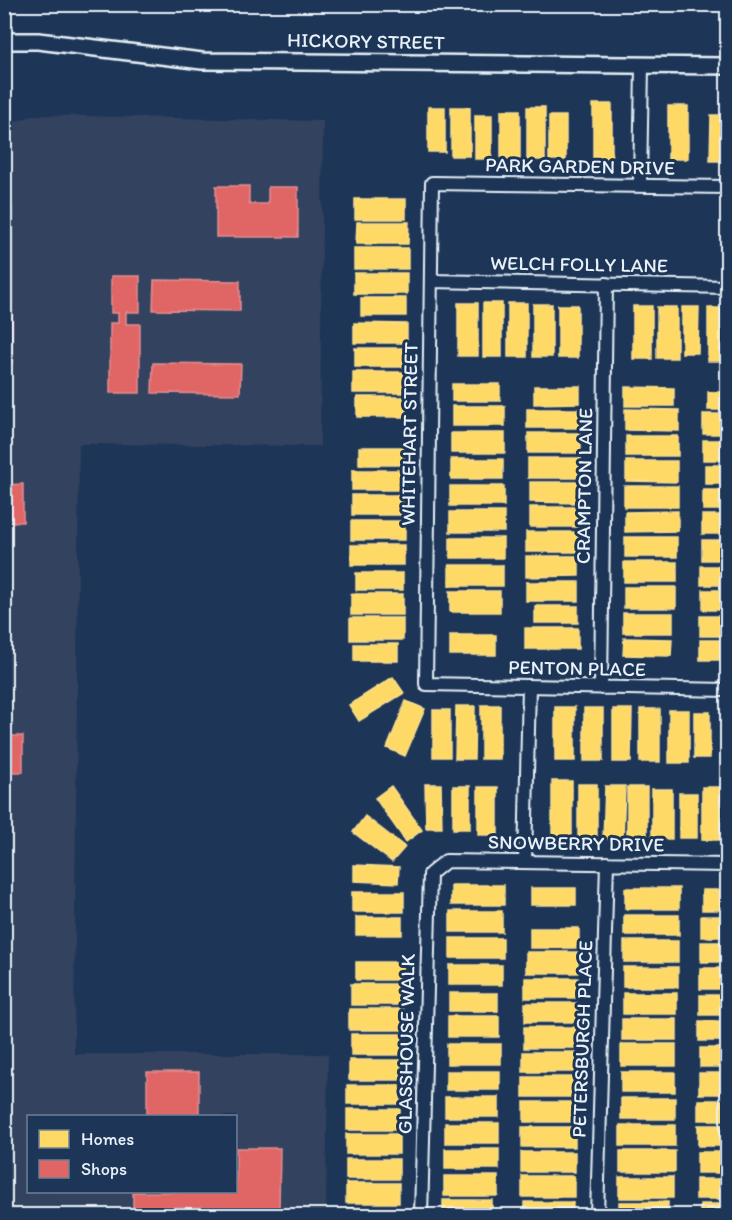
<svg xmlns="http://www.w3.org/2000/svg" width="732" height="1220" viewBox="0 0 732 1220" font-family="Itim,sans-serif">
<rect width="100%" height="100%" fill="#1d3557"/>
<filter id="ink" filterUnits="userSpaceOnUse"><feTurbulence type="fractalNoise" baseFrequency=".0167" numOctaves="2"/><feDisplacementMap in="SourceGraphic" scale="12" xChannelSelector="R" yChannelSelector="G"/><feConvolveMatrix kernelMatrix="1 2 1 2 8 2 1 2 1" color-interpolation-filters="sRGB"/></filter>
<g filter="url(#ink)">
<path fill="#32425e" fill-rule="evenodd" d="M35,115L323,121L320,446L79,444L74,1054H328L326,1215H5L4,125ZM28,1116H236V1192H28Z"/>
<path fill="#ffd966" stroke="#f8e092" stroke-width="1.5" d="M593,104H612V158H593Z
M668,106H688V159H668Z
M428,107H445V152H428Z
M451,107H470V156H451Z
M527,107H545V160H527Z
M501,110H520V159H501Z
M475,115H492V159H475Z
M711,115H728V161H710Z
M549,116H566V160H549Z
M355,199H406V219H355Z
M357,222H409L408,244H356Z
M354,248H408V269H354Z
M354,273H407V294H354Z
M361,298H406V316H361Z
M458,303H478V356H458Z
M483,303H502V357H483Z
M508,303H527V357H508Z
M533,304H552V357H533Z
M558,305H578V358H558Z
M633,306H652V359H633Z
M657,307H677V358H657Z
M682,307H699L698,353H682Z
M708,308H727V361H708Z
M354,323L407,324V343H354Z
M355,348H406V367H355Z
M353,372H406V393H353Z
M452,384H500V401H452Z
M534,386H580V403L534,404Z
M625,387L674,388V406H625Z
M708,392H728V410H708Z
M357,397H406V417H357Z
M452,406H505V426H452Z
M527,409H581V428H527Z
M625,409L679,410V431L625,430Z
M703,414H728V434H703Z
M451,433H505V453H451Z
M528,433H581V453H528Z
M626,436H678V456H626Z
M703,440H728V460H703Z
M359,447H405V465H359Z
M528,458H581V478H528Z
M451,459H503V479H451Z
M626,461H677V482L626,481Z
M705,465H728V484H705Z
M352,470H405V490H352Z
M530,482H580L579,503L530,502Z
M450,486H504V506H450Z
M624,486H678V507H624Z
M703,490H728V510H703Z
M352,495H405V515H352Z
M530,507H579V527H530Z
M678,511V531L625,532V512Z
M450,512H504V532H450Z
M702,515H728V534H702Z
M351,521H405V540H351Z
M526,532H579V552H526Z
M625,537H677V557H625Z
M450,538H503V558H450Z
M702,540H728V560H702Z
M351,545H404V565H351Z
M526,556H579V576L526,577Z
M624,562H677V582H624Z
M449,565H503V586H449Z
M701,566H728V585H701Z
M356,573H403V590H356Z
M526,582H579V601H526Z
M624,587H676V608H624Z
M703,590H728V610H703Z
M450,591H500V612H450Z
M351,594H403V615H351Z
M535,606H578V623H535Z
M623,613H673V633H623Z
M700,616H728V636H700Z
M350,618H403V640H350Z
M525,628H578V649H525Z
M450,635H496V655H450Z
M624,638L672,639L671,656L623,655Z
M700,640H728V660H700Z
M354,644H398V661H354Z
M393,677L404,693L359,721L349,705Z
M406,701L425,709L405,756L387,748Z
M481,705H500V759H481Z
M456,706H475L474,759H455Z
M555,707H575V761H555Z
M584,708H603V761H584Z
M613,709H632L631,762H613Z
M640,709H660V762H640Z
M433,710H450V757H433Z
M669,710H689V763H669Z
M694,712H710V758H694Z
M552,781H572V836H552Z
M425,784H441L442,828H426Z
M578,784H597V838H578Z
M391,786L422,830L406,842L375,798Z
M453,786H470V829H453Z
M605,786H625L623,839H603Z
M478,787H498V835H478Z
M627,787H647V838H627Z
M702,787H722V840H702Z
M652,789H672V839H652Z
M679,793H697V838H679Z
M365,816L405,847L392,862L353,832Z
M354,865L399,867L398,883L354,881Z
M451,885H504V905H451Z
M531,888H576V905H531Z
M625,888H679V909H625Z
M702,890H728V910H702Z
M352,892H404V912H352Z
M450,911H502V932H450Z
M624,915H679V935H624Z
M701,916H728V937H701Z
M356,917H402V935H356Z
M530,928H579V948H530Z
M450,938H503V958H450Z
M624,941H678V962H624Z
M701,942H728V962H701Z
M526,952H578V973H526Z
M356,962H403V980H356Z
M449,965H502V985H449Z
M623,967H678V987H623Z
M700,968H728V989H700Z
M525,978H578V998H525Z
M351,984H403V1005H351Z
M449,993H498V1011H449Z
M623,993H677V1014H623Z
M700,995H728V1015H700Z
M525,1003H578V1022H525Z
M349,1009H403V1030H349Z
M448,1016H499V1037H448Z
M622,1019H677V1040H622Z
M699,1021H728V1041H699Z
M524,1027H577V1048H524Z
M351,1034H402V1055H351Z
M447,1044H501V1064H447Z
M621,1044H676V1066H621Z
M700,1048H728V1067H700Z
M523,1052H576V1072H523Z
M349,1060H401V1080H349Z
M446,1071H500V1090H446Z
M621,1072H675V1092H621Z
M699,1073H728V1094H699Z
M523,1077H576V1097H523Z
M347,1085H400V1104H347Z
M445,1097H499V1117H445Z
M621,1098H675V1119H621Z
M698,1100H728V1120H698Z
M524,1102H575V1122H524Z
M347,1109H400V1130H347Z
M445,1123H499V1143H445Z
M620,1125H675V1146H620Z
M698,1125H728V1146H698Z
M522,1127H575V1147H522Z
M346,1134H399V1154H346Z
M445,1149H499V1169H445Z
M620,1151H675V1172H620Z
M521,1152H575V1172H521Z
M697,1152H728V1173H697Z
M346,1159H399V1179H346Z
M444,1176H498V1196H444Z
M522,1176H574V1197H522Z
M619,1177H673V1198H619Z
M696,1179H728V1199H696Z
M346,1183H399V1203H346Z
M443,1200H492V1216H443Z
M524,1202H573V1216H524Z
M619,1202H668V1216H619Z
M700,1204H728V1216H700Z
M348,1208H398V1216H348Z"/>
<path fill="#e06666" stroke="#e29092" stroke-width="1.5" d="M216,186H249V204H268V187H298V237H216Z
M4,207H12V363H4Z
M111,276H140V312H126V324H140V393H110V323H118V313H111Z
M154,280L240,281V311L153,310Z
M153,363L241,364L240,394L152,393Z
M23,484V522H4V485Z
M4,736H23V772H4Z
M147,1072H199V1116H147Z
M236,1148H280L279,1213H304V1216H133V1192H236Z"/>
<g fill="none" stroke-linecap="round" stroke-linejoin="round">
<g stroke="#e8f1f8" stroke-width="16">
<path id="minor" d="M640,186L642,65
M728,187L432,183L426,684L728,690
M431,281L728,287
M601,688L606,284
M525,862L529,686
M421,1216L430,874L446,861L728,865
M597,1216L607,863"/>
</g>
<g stroke="#e8f1f8" stroke-width="20">
<path id="tertiary" d="M4,41H38L202,61L728,66"/>
</g>
<use href="#minor" stroke="#1d3557" stroke-width="12"/>
<use href="#tertiary" stroke="#1d3557" stroke-width="15"/>
</g>
</g>
<g text-anchor="middle" dominant-baseline="central" stroke-width="6" stroke-linejoin="round" paint-order="stroke">
<g font-size="20" fill="#e8f1f8" stroke="#1d3557">
<text transform="translate(366 41) rotate(1)">HICKORY STREET</text>
<text transform="translate(580 166) rotate(1)">PARK GARDEN DRIVE</text>
<text transform="translate(579 264) rotate(1)">WELCH FOLLY LANE</text>
<text transform="translate(409 434) rotate(-89)">WHITEHART STREET</text>
<text transform="translate(584 486) rotate(-89)">CRAMPTON LANE</text>
<text transform="translate(577 668) rotate(1)">PENTON PLACE</text>
<text transform="translate(576 843) rotate(1)">SNOWBERRY DRIVE</text>
<text transform="translate(582 1039) rotate(-88)">PETERSBURGH PLACE</text>
<text transform="translate(406 1044) rotate(-89)">GLASSHOUSE WALK</text>
</g>
</g>
<rect width="732" height="1220" fill="none" stroke="#1d3557" stroke-width="24"/>
<rect x="12" y="12" width="708" height="1196" fill="none" stroke="#e8f1f8" stroke-width="2" filter="url(#ink)"/>
<rect x="27" y="1115" width="210" height="78" fill="#1d3557" stroke="#6e8097" stroke-width="1.5"/>
<rect x="39" y="1130" width="30" height="18" fill="#ffd966" stroke="#6e8097" stroke-width="1.5"/>
<text x="81" y="1145" font-size="18" fill="#e8f1f8">Homes</text>
<rect x="39" y="1160" width="30" height="18" fill="#e06666" stroke="#6e8097" stroke-width="1.5"/>
<text x="81" y="1175" font-size="18" fill="#e8f1f8">Shops</text>
</svg>
